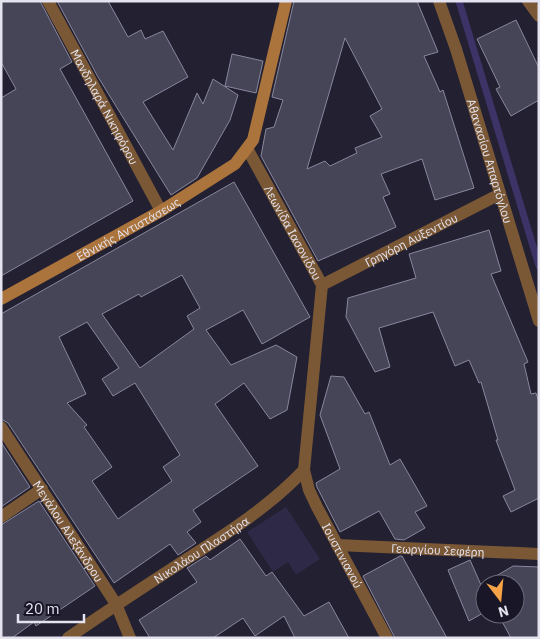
<svg xmlns="http://www.w3.org/2000/svg" width="540" height="639" viewBox="0 0 540 639" font-family="'IBM Plex Sans',sans-serif">
<rect width="100%" height="100%" fill="#222031"/>
<path fill="#2e2947" d="M286,507L320,559L296,575L288,562L273,572L247,532Z"/>
<g fill="none" stroke-linecap="round" stroke-linejoin="round">
<path stroke="#3d3367" stroke-width="7" d="M459,1L539,266"/>
</g>
<path fill="#464457" stroke="#89879c" fill-rule="evenodd" d="M1,1H40L72,62L60,69L133,201L1,276V98L16,89L1,62Z
M57,1H108L128,37L141,30L145,39L163,31L188,77L143,102L173,150L197,93L203,104L213,79L238,95L230,120L197,178L171,195L98,77Z
M294,1H417L438,52L424,56L440,92L443,90L474,188L435,200L422,159L381,174L390,194L383,197L396,227L318,261L261,156L266,129L274,127L283,100L272,97ZM345,38L382,109L370,116L382,137L355,148L357,153L330,166L325,161L307,169Z
M516,20L539,68V100L511,116L496,89L500,87L477,39Z
M232,54L263,61L256,93L225,86Z
M234,182L310,317L262,344L243,310L206,330L231,365L276,345L297,357L287,410L270,419L244,383L215,404L258,466L193,510L201,522L187,532L196,543L178,555L170,544L114,583L8,423L1,419V314ZM182,275L200,308L187,316L194,329L140,368L102,314L139,294L141,297ZM87,322L119,368L102,379L113,396L135,383L180,455L163,467L172,481L118,519L92,481L112,467L84,427L87,425L67,403L86,394L59,337Z
M489,230L501,271L491,274L528,362L524,364L531,394L536,393L539,402V498L511,512L503,496L515,490L496,440H498L481,382L479,383L469,360L455,366L433,312L379,328L390,367L375,372L346,317L348,298L416,278L409,254Z
M331,376L344,377L365,414L369,412L390,465L400,459L427,506L415,512L425,528L404,540L395,539L379,511L340,532L317,487L316,483L340,469L320,415Z
M1,442L30,487L1,507Z
M39,501L95,586L36,626L34,622L12,638H1V525Z
M240,539L266,576L272,572L304,616L329,602L349,638H295L284,616L255,636L243,618L213,638H150L139,620L197,582L187,568L206,556L210,560Z
M400,556H402L447,638H395L363,576Z
M470,560L481,585L513,566L539,567V638H511L498,614H515V584H485V612L469,621L448,570Z"/>
<g fill="none" stroke-linecap="round" stroke-linejoin="round">
<g stroke="#7a5836" stroke-width="12">
<path id="s1" d="M48,1L161,211"/>
<path id="s2" d="M439,1L456,49L539,321"/>
<path d="M528,1L539,16"/>
<path id="s3" d="M248,150L322,285L304,470L309,490L317,507L387,638"/>
<path id="s4" d="M322,285L500,194"/>
<path id="s5" d="M1,427L116,604L130,638"/>
<path d="M1,517L42,489"/>
<path id="s6" d="M337,545L539,554"/>
<path id="s7" d="M68,638C105,612 142,588 179,564C224,535 267,509 304,470"/>
</g>
<path stroke="#ab743c" stroke-width="12" id="s8" d="M1,299L161,211L235,164L253,140L286,1"/>
</g>
<g text-anchor="middle" dominant-baseline="central" stroke-width="4" stroke-linejoin="round" paint-order="stroke">
<g font-size="12" fill="#e4e3ef" stroke="#191727">
<text stroke="none"><textPath href="#s1" startOffset="120">Μανδηλαρά Νικηφόρου</textPath></text>
<text stroke="none"><textPath href="#s2" startOffset="168">Αθανασίου Απαρτόγλου</textPath></text>
<text stroke="none"><textPath href="#s8" startOffset="145">Εθνικής Αντιστάσεως</textPath></text>
<text stroke="none"><textPath href="#s3" startOffset="94">Λεωνίδα Ιασονίδου</textPath></text>
<text stroke="none"><textPath href="#s4" startOffset="100">Γρηγόρη Αυξεντίου</textPath></text>
<text stroke="none"><textPath href="#s5" startOffset="124">Μεγάλου Αλεξάνδρου</textPath></text>
<text stroke="none"><textPath href="#s7" startOffset="160">Νικολάου Πλαστήρα</textPath></text>
<text stroke="none"><textPath href="#s6" startOffset="101">Γεωργίου Σεφέρη</textPath></text>
<text stroke="none"><textPath href="#s3" startOffset="434">Ιουστινιανού</textPath></text>
</g>
</g>
<rect width="540" height="639" fill="none" stroke="#e4e3ef" stroke-width="5"/>
<g transform="translate(500 599) rotate(164)"><circle r="24" fill="#191727" stroke="#6a6977"/>
<path d="M0-4L9 19L0 12L-9 19Z" fill="#f6a247"/>
<text y="-8" font-size="14" font-weight="bold" text-anchor="middle" fill="#e4e3ef">N</text>
</g>
<path d="M18 614v8h66v-8" fill="none" stroke="#e4e3ef" stroke-width="2.5"/>
<text x="25" y="614" font-size="15" fill="#e4e3ef" stroke="#191727" stroke-width="4" paint-order="stroke">20 m</text>
</svg>
